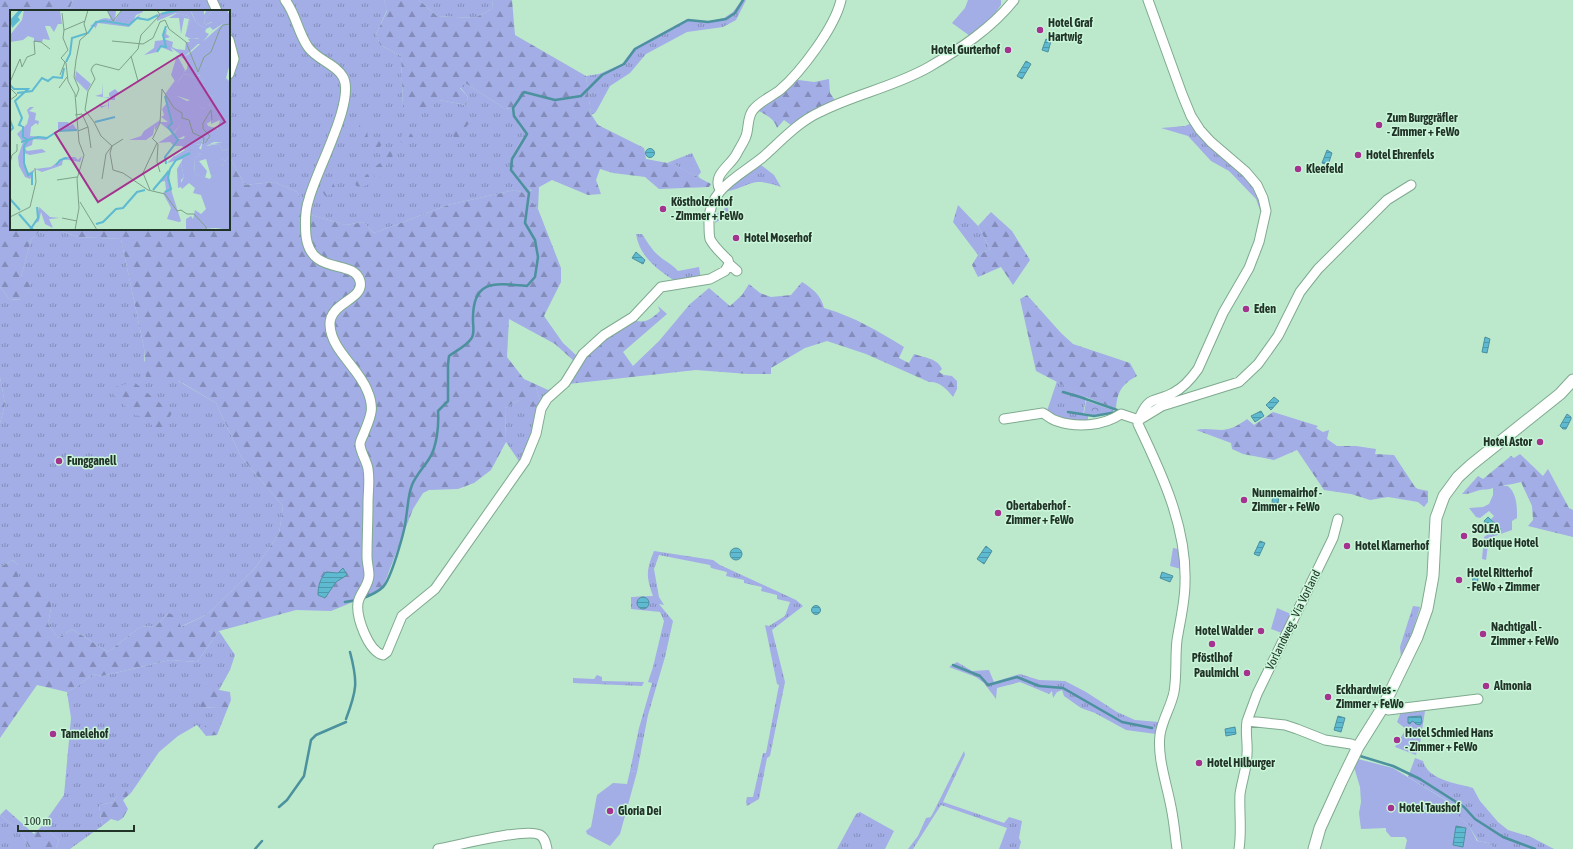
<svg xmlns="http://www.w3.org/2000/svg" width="1573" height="849" viewBox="0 0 1573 849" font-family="'Asap Condensed',sans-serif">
<defs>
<pattern id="grass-tufts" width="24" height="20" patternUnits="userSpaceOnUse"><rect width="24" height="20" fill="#a3ade6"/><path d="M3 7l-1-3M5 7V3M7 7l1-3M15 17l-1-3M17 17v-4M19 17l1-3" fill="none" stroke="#848dba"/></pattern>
<pattern id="forest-firs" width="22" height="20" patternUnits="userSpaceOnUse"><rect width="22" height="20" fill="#a3ade6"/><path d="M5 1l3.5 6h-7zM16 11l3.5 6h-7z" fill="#848dba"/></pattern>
<pattern id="park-crowns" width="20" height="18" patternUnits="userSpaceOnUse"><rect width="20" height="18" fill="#a3ade6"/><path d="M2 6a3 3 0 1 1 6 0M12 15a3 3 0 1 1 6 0" fill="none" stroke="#848dba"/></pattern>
<pattern id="water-rules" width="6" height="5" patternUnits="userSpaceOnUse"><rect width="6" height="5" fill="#5ebad1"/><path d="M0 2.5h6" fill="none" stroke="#4d98aa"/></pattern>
</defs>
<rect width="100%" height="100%" fill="#bce9cc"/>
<path fill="url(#grass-tufts)" d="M113,0H384L387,10L376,34L380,45L401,56L403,107L439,100L466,105L468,97L460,87L465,83L504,108L511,109L524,135L510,160L531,191L539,187L538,209L524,193L515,190L448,205L374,233L363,222L346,225L311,215L297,192L274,182L245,185L229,156V11H119L111,2Z
M419,0H493L492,9L474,18L437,16Z
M742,0H746L736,20L723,27L687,32L646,54L630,73L610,86L597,110L595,113L591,115L586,76L599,74L622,64L634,48L687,19L708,22L724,18L733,12Z
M1192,123L1253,184L1260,199L1261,213L1256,199L1229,171L1211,161L1188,136L1161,128L1185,126Z
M692,153L701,172L698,176L701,179L673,164L667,163Z
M761,165L774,175L781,187C749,175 751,188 723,192Z
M958,205L978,226L990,249L978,255L953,222Z
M42,229H57L78,237L121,239L144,348V361L216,403L241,457L283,506L279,534L255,568L208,614L180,627L168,613L156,626L140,627L108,652L72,629L58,638L48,624L52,603L18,580V565L13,560L0,567V423L5,404L0,377V287L9,299L21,300L31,289L21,277L31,240Z
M636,234H642C647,241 651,249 658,255C664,261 671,263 678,271L699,267L701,279C695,280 686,283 680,282C675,282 669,277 666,275C651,264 639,253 636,234Z
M1057,381L1086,397L1083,415L1088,416V422L1059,418L1047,411Z
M535,384L548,390L554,387L521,464L506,442L505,408L519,400L540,401Z
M654,551L713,560L720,565L796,600L803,606L772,630L785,682L770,756L767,758L759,799L747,806L746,802L747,797H753L763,753H766L779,685L777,684L765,625L769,626L785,616L790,602L777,599V595L761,591L762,587L744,583V580L726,576L727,572L711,568L710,565L659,555L654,569L659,597L664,605L659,604L673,621L665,657L648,715L637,772L630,771L639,728L652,683L648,682L653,667L664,621L660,612L631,609V597L653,596C646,576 646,571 654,551Z
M1413,606L1420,607L1412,633L1401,658L1400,647Z
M219,631L235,655L230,670L219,690L211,686L201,708L217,707L221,711L227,710L221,725L209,721L202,731L197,725L178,736L159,752L131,793L129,790L116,794L114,802L99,805L102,826L70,849H56L59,840L42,826L64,795L71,718L67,692L76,687L93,674L102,676L170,660L197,662Z
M957,662L972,671L989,670L994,682L1020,674L1039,680L1065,681L1086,692L1117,712L1135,720L1159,722L1156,734L1126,730L1095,713L1081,708L1064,696L1062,690L1057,692L1053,698L1052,691L1049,694L1020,682L997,688L996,699L984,683L976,677L949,667Z
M597,675L602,677V681L644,682L642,686L573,683V678L594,679Z
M964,751L965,755L943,802L1004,823L1009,817L1022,821L1019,838L1021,842L1019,849H999L1007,828L941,805L913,849H908L918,836L926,818L931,817Z
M1415,758L1423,761C1428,780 1456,783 1473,788L1480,801L1498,822L1508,830L1531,837L1554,849H1495L1488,843L1478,841L1469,826L1456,814L1459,808L1408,777Z
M860,812L894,831L885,849H837L856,814Z
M0,815L20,831L30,849H0Z"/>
<path fill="url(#forest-firs)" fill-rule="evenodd" d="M0,0H73L69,11H11V229H42L31,240L21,277L31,280V289L22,300L9,299L0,287Z
M384,0H419L437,16L474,18L492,9L493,0H512L515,35L586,76L591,114L598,125L644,148L646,159L673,164L711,184L709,187L659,189L645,177L613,173L600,169L596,180L601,194L588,195L552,180L532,191L511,170L510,160L524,135L511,109L504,108L465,83L460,88L468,97L466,105L439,100L421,115L403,107L401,56L380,45L376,34L387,11Z
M791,79L814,82L829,79L830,93L838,105L795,128L784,120L777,128C774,117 764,114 755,109Z
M468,113L472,120L466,127L468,133L461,140L456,141L452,134C454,127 459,123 461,115Z
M366,120L371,124L367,131L368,138L362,143L356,135L360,124Z
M409,131L413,136V143L405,145L400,141L402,135Z
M378,139L382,144L376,152L369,151L370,142Z
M387,148L393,152L392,161L383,167L382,176L375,178L372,169L380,163V153Z
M229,156L245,185L274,182L297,192L311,215L346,225L363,222L374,233L448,205L515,190L524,193L538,209L561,268V282L544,316L563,343L577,356L575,362L555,344L509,319L507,357L524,379L535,384L540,401L533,407L519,400L505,408L506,442L491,470L474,483L458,489L429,490L423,493L413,509L383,587L370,595L331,611L296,610L219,631L197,662L170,660L102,676L93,674L76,687L67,692L37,685L0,738V567L13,560L18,565V579L37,578L52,603L48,624L58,638L72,629L108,652L140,627L156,626L168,613L177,616L181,627L208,614L255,568L279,534L283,506L241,457L216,403L179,381H146L144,348L121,239L78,237L57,229H229ZM343,569L347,575L336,581L325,598L318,595L326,572L338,573Z
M368,174L372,183L362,187L356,186L354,179Z
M327,181H332L335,187L329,195L325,196L320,187Z
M991,212L1012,231L1030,260L1013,285L1001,267L978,277L972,265L978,255L990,249L978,226Z
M802,282C813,289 821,295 824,308C855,317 878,331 904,347L899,358L909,363L914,354C925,358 937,358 942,369L939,372L944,375L952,376L957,381V389L953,397C947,389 939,381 929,382L866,354L827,341L805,348L771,368V374H748L696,370L568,384L583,358L633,317L636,321C647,323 652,318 660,311L658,306L667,314L623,352L633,366L659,341L690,304L709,288L730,306L742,295L749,284L760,293L771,297L791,295Z
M1027,295L1061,333L1073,344L1130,363L1137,376C1122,384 1117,392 1116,409L1086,397L1036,371L1020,299Z
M0,377L5,404L0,423Z
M134,382L172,413L161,432L140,416L134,415L112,393V388Z
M1273,412L1318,426L1316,428L1323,432L1329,430L1327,439L1337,446H1356L1376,449L1375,454L1394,455L1415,487L1418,489L1428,491V502L1424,507L1418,502L1388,497L1370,500L1351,494L1324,490L1297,450L1274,460L1243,454L1232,449L1231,443L1196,430C1205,428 1213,430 1222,430C1232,429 1239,425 1247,419L1254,425Z
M1520,454L1543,476L1548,469L1569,508L1573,510V537L1528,526L1533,520L1532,506L1521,482C1511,485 1502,485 1493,488C1489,490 1484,489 1480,490C1472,492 1471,494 1462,494L1478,476L1483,479L1511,456L1514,458Z
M211,685L219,690L230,692L231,700L227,710L221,712L217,707L201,708L199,702L202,688Z
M209,720L221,725L217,735L206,736L202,731Z
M122,790H129L131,793L123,800L128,809L123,818L118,821L111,819L102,826L99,805L114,802L116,794Z
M6,809L34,834L42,826L59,840L56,849H30L20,831L0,815Z"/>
<path fill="url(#park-crowns)" d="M727,207L730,213L715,223V215Z
M1086,401L1113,410V412L1094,415L1084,413Z"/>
<path fill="#a3ade6" d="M73,0H113L112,2L119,11H71L70,8Z
M968,0H1001V5L988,23L970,36L952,23L965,8Z
M1497,486H1508C1517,494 1517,506 1517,518L1512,521V530L1489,538L1486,560L1482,559L1484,537L1491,532L1494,535L1501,529L1491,519L1494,516L1489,511L1480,518L1476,517L1469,508L1483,507L1489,504L1493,495V488Z
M1173,548L1178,549L1181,569L1170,566Z
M1277,608L1291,614L1282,633L1271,629Z
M1425,711L1419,750L1417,751L1416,755L1395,747L1406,729L1397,722L1401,712Z
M1358,759L1393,768L1460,809L1456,814L1469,826L1477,841L1488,843L1495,849H1405L1407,840L1405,837H1391L1386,831V828L1361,829L1359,813L1361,802L1360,787L1354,767Z
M630,771L637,772L620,834L610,846L587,834L586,831L591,827L597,795L613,783L627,784Z"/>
<path fill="url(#water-rules)" stroke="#4c919e" d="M1046,39L1051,41L1048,52L1042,50Z
M1026,61L1031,64L1022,79L1017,76Z
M645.5 153a4.5 4.5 0 1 1 9 0a4.5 4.5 0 1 1-9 0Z
M1327,150L1332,153L1328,165L1322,163Z
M636,252L645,260L643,264L632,258Z
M1485,337L1490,339L1487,353L1482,352Z
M1274,397L1279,401L1271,410L1266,405Z
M1261,411L1264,416L1255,422L1251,416Z
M1567,414L1571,417V419L1566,429H1563L1560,426Z
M1273,492L1279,493L1278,504L1272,503Z
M1488,517L1501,529L1493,535L1484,521Z
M1260,541L1265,543L1259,556L1254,554Z
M986,546L992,551L984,564L977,559Z
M730 554a6 6 0 1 1 12 0a6 6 0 1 1-12 0Z
M343,568L347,575L336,582L325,598L318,595C318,586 320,579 326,572L338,573Z
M1162,572L1173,576L1170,582L1160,578Z
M1473,576L1478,577L1477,588L1472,587Z
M637 603a6 6 0 1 1 12 0a6 6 0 1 1-12 0Z
M811.5 610a4.5 4.5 0 1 1 9 0a4.5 4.5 0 1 1-9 0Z
M1338,716L1345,718L1341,732L1334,730Z
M1421,716L1422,722L1420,725L1416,724L1413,721L1411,722L1410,724L1408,723V717Z
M1235,727L1236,734L1226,736L1225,729Z
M1456,826L1466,828L1463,847L1453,845Z"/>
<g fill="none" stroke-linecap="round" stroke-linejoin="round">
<path stroke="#4c919e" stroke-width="2.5" d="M1063,392L1080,397L1117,410
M1068,412L1094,416L1117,412
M361,599C369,596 377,593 383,587C391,579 405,531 406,518C408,506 408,495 412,485C416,475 424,467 429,459C437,447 439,425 438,411L448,401V364L449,356C456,351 466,346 471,339C475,334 473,327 473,321C472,279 494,283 527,286L535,277L538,257L535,240L525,223L529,193L511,170L512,159L527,134L514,116L513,108L524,92L555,100L581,96L602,75L624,64L635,49L688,20L708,22L726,19L735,13L743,0
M345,602L357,600
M953,665L980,676L988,685L1017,677L1039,686L1063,688L1122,722L1152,728
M346,719C357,690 358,682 350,652
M1360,756L1393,766L1420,779L1464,807L1475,819L1503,837L1535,849
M279,807L287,800L304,776L311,740L316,735L346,722
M255,849L262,841"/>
<g stroke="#7faa8f" stroke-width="11">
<path id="minor" d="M212,0L217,11
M285,0C296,14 298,33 308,47C317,60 336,64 343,77C356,100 316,171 309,199C305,210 305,224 306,236C311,277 354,258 360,281C365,300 329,302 330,325C331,350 358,367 367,390C375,408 371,416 364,433C363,436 360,441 360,444C360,452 367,461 368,469C370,480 368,492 368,503C368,521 367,539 367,557C367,563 369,569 369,575C369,586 359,594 358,603C356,617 368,651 383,655L387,652L402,616L435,589L525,461L536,434L541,409L547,399L565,383L583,354L604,335L633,317L661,287L710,279L725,271L729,264
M1148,0L1182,94L1191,116L1200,130L1211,142L1246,172L1257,185L1263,198L1266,211L1259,242L1249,268L1223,313L1198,369C1191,379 1183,388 1173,393C1166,397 1159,398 1152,401C1145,404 1139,417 1138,424C1162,474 1187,527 1185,583C1185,602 1180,621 1177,640C1175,657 1177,675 1174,692C1171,707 1162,720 1160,735C1157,757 1167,785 1171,807C1174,821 1175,835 1177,849
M229,40L234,59L229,74
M720,190C712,175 729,167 736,155C739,149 744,142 746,136C749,128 747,117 753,110C760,101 771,97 780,90C801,72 835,27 841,0
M737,271L729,264L728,260C722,254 714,247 710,239C709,235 709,229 709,224C707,189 740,176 763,157C781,141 798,122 820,112C855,94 894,87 929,67C960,49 992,28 1014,0
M1004,419L1043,413C1048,416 1052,420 1057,421C1077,428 1103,426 1121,414L1139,420L1162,406L1239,382L1258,364L1278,336L1300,292L1318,269L1387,200L1411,185
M1383,707L1388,710L1478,699
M1247,721L1257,694L1333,538L1338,519
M438,849C456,846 527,827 540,835C545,838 546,844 547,849
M1239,849C1242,830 1239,812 1240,794C1242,780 1247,768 1247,754C1248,742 1245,734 1247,721L1285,725L1297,729L1325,740L1351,744L1358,747"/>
</g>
<g stroke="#7faa8f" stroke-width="13">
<path id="tertiary" d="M1314,849L1320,828L1341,782L1358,747L1383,707L1417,637L1427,609L1433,576L1436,518L1444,496L1458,477L1471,465L1560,394L1573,380"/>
</g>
<use href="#minor" stroke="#fff" stroke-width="9"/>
<use href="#tertiary" stroke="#fff" stroke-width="11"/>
</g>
<g fill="#a4328e" stroke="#c9f6d9" stroke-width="1.5">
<circle cx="1040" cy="30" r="4"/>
<circle cx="1008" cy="50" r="4"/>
<circle cx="1379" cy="125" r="4"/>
<circle cx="1358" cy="155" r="4"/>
<circle cx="1298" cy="169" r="4"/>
<circle cx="663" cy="209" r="4"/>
<circle cx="736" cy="238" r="4"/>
<circle cx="1246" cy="309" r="4"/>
<circle cx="1540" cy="442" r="4"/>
<circle cx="59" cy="461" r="4"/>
<circle cx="1244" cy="500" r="4"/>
<circle cx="998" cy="513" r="4"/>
<circle cx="1464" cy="536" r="4"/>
<circle cx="1347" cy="546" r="4"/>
<circle cx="1459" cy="580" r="4"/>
<circle cx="1261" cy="631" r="4"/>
<circle cx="1483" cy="634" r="4"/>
<circle cx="1212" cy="644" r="4"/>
<circle cx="1247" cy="673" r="4"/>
<circle cx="1486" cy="686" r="4"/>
<circle cx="1328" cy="697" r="4"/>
<circle cx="53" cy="734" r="4"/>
<circle cx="1397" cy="740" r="4"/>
<circle cx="1199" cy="763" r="4"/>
<circle cx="1391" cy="808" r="4"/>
<circle cx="610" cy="811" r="4"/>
</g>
<g text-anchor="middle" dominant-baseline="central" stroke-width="3" stroke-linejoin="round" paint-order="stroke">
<g font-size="12" font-weight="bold" fill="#213227" stroke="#c9f6d9" text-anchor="start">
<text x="1048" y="23">Hotel Graf<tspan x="1048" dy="14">Hartwig</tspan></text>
<text x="1000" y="50" text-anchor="end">Hotel Gurterhof</text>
<text x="1387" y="118">Zum Burggräfler<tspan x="1387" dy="14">- Zimmer + FeWo</tspan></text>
<text x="1366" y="155">Hotel Ehrenfels</text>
<text x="1306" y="169">Kleefeld</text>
<text x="671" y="202">Köstholzerhof<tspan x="671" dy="14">- Zimmer + FeWo</tspan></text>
<text x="744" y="238">Hotel Moserhof</text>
<text x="1254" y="309">Eden</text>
<text x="1532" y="442" text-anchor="end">Hotel Astor</text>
<text x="67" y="461">Fungganell</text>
<text x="1252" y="493">Nunnemairhof -<tspan x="1252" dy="14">Zimmer + FeWo</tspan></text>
<text x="1006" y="506">Obertaberhof -<tspan x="1006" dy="14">Zimmer + FeWo</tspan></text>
<text x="1472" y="529">SOLEA<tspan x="1472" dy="14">Boutique Hotel</tspan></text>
<text x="1355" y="546">Hotel Klarnerhof</text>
<text x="1467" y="573">Hotel Ritterhof<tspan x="1467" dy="14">- FeWo + Zimmer</tspan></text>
<text x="1491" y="627">Nachtigall -<tspan x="1491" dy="14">Zimmer + FeWo</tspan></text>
<text x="1253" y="631" text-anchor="end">Hotel Walder</text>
<text x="1212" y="658" text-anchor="middle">Pföstlhof</text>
<text x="1239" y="673" text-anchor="end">Paulmichl</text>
<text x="1494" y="686">Almonia</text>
<text x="1336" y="690">Eckhardwies -<tspan x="1336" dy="14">Zimmer + FeWo</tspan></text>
<text x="1405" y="733">Hotel Schmied Hans<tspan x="1405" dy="14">- Zimmer + FeWo</tspan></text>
<text x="61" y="734">Tamelehof</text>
<text x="1207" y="763">Hotel Hilburger</text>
<text x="1399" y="808">Hotel Taushof</text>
<text x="618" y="811">Gloria Dei</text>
</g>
<g font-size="12" fill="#213227" stroke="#c9f6d9">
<text transform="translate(1293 620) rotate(-64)">Vorlandweg - Via Vorland</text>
</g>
</g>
<g transform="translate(10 10)">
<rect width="220" height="220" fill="#bce9cc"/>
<path d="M97,0H106L105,10L112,0H132L133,2L126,5L123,12L119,14L101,10ZM194,0V5L197,0H203L194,10L195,15L212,8L217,11L203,20L200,17L196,19L186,12L181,1ZM167,3L178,6L180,10L176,22L179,9L174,8L171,24L169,8H159ZM157,19L156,24L160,27L154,29L163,32L162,37L166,39L175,40L176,32H180L178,29H188L195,22L199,24L191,34H188L174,47L153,32V24ZM167,45L175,60L166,73L161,65ZM178,64L183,68L187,65L192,67L194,80L203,87L199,91L200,97L193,99L186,92L167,86V73L173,65ZM92,73L93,87H99V83L105,79L109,83L105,85V90H101L99,85V100L98,95L91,98L89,93L92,96L98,95L99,88L85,86L92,84ZM186,110L196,111L198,116L216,121L218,128L215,133L204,132L196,136L209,134L213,141L220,138V145L215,151L211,148L213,157L201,166L196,149L189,151L197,161L195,168L184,164L185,148L192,144L178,143L175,136L179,133L191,135L189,138L191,140L193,130L184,132L174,126L168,129L161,123H164L173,112ZM164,146H174V149L171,154L174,167L171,170V177L168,178L167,159L173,149L157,153Z" fill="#a3ade6"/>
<path d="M14,0L50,1L52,14H48L44,22L40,16H35L40,30L33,29L32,32H24V28L18,26L13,30L0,32V25L12,10ZM159,0H191L181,2L186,12L196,19L194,28L181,29L175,26L180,10L178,6L166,3L147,11V5ZM203,0H217L220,6V53L216,68L220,72V138L213,141L209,134L195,135L216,132V121H207L210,110L201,114V111L198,113L179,111L173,113L163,123L150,113L145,121V115L143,125L136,130H119L131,126L134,121L150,110V112H158L151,107L154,105L152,99L156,94L155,84L166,69L177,59L178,51L167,45L174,47L180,43L216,11L212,8L207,14L201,12L195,15L194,10ZM178,64L183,68L189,65L192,68L194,80L203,87L198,89L200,96L193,99L184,89L177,91L167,86V73L173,65ZM130,4L129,7L135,9L143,8L135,10L127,9L119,17L88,13L85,19V17L80,16L91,9L96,8L120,14ZM154,30L153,32L160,36L163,42L151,37L147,42L134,45L144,38L145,31ZM20,97H24L19,101L26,103L25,110L29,111L28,115L26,113L21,117L20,126L37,127L42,124L36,130L23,129L22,135L15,138L17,141L32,139L36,142L20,145L14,143L13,153L19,163L25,159L20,169L15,167L9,156L8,147L13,132L7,124L17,114L19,106L17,100ZM162,124L168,129H173L177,124L184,132L193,130L191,135L179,133L175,136L178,143L181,139L182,141L191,139L188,144H192L185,148L184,164L200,169L204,161L213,156L210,149L205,147L208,146L215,151L220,145V220L206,218L176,220V209L181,206L183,209L185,200L191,204L196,199L191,185L183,183L185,178L179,173L172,179L170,175L174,167L171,154L174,146H165L175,140L172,136H164L160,132L148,133ZM72,146L70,152L53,149L52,155L47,157L32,162L25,159L41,157L54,147H65L68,150ZM158,160L162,183L171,211L169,212L157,209L161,198L153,183L156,180L155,171L150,172ZM29,197L40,207L50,208L39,209L43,218L35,214L31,202L29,211L26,213Z" fill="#a3ade6" fill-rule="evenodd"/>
<path d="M66,61L81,74L77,81L65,69ZM48,112H58L59,116L63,114L67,120H48Z" fill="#a3ade6"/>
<path d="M9,0H13L8,7L10,10L2,18L0,10Z" fill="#5ebad1"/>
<path fill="none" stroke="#5ebad1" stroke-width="2" d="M151,4L168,0M147,42L151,36L156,37L153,25L156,16M56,52L60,44L62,28L78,23L86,12L94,11L119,15L127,8L138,10L148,5M0,75L4,79H18L5,91L12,108L9,115L12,116M7,83L22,81L32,68L38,71L43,67L52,68L54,58M155,86L162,113L158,117L168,130L155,147L156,154M0,110L3,118L0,121M85,112L105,107M13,116V127L18,130L14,136V153L18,165L22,163V175M11,132L28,127L37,128L48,121L67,120M46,155L50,150L57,148M160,159L166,150L180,143M143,180L159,161M155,182L161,179L158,168L160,159M0,189L10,200M9,204L23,220M86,214L93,212L106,199L113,198L127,182L135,180M20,220L28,208L27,197"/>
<path fill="none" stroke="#7ea08a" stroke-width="1" d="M97,0L103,11L112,0M52,3L54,20M102,31L133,34L143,28L150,12L155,10L159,19L176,32L188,62M121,46L128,71L138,65M188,62L194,47L201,42L210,19L213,15L220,14M50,65L55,52M0,72L10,49L12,57L17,47L25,44L24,31L31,32L40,39M0,78L7,85L0,90M49,78L57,67M66,87L69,79L64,67L66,50L70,30L77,24L74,14L78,0M75,100L84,112L91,126L102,136L100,143L103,160L113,163L138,180L155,184L167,201L171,200L177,204H184L196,217V220M75,100L78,81L85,69L81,60L83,56L86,54L109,60L128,39L131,25L150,5L147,0M65,105L72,104L78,117L68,121M78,117L81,138M142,128L148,134L147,152L150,162M143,128L150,113L152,79L164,98L172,103V108L179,110L183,123L194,128L193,134M195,133L200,126L193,119V113L201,100L202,110M0,153L2,145L7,141V134M92,169L96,144L102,136L113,129M47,170L67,167M140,180L133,163L147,133M70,192L87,220M0,207L20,197L26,172L25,158M52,208L67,211M65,220L69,198L67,169L74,145L69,132L65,84L58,71L56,53L51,48L58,40L53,28L54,20L75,11"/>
<path fill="#a4328e" fill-opacity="0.15" stroke="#a4328e" stroke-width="2" d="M172,44L215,112L88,192L45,123Z"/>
<rect width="220" height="220" fill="none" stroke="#213227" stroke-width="2"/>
</g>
<path d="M18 825v6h116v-6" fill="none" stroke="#213227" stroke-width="2"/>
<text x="24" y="825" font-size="12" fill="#213227" stroke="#c9f6d9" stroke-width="3" paint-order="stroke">100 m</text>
</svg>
